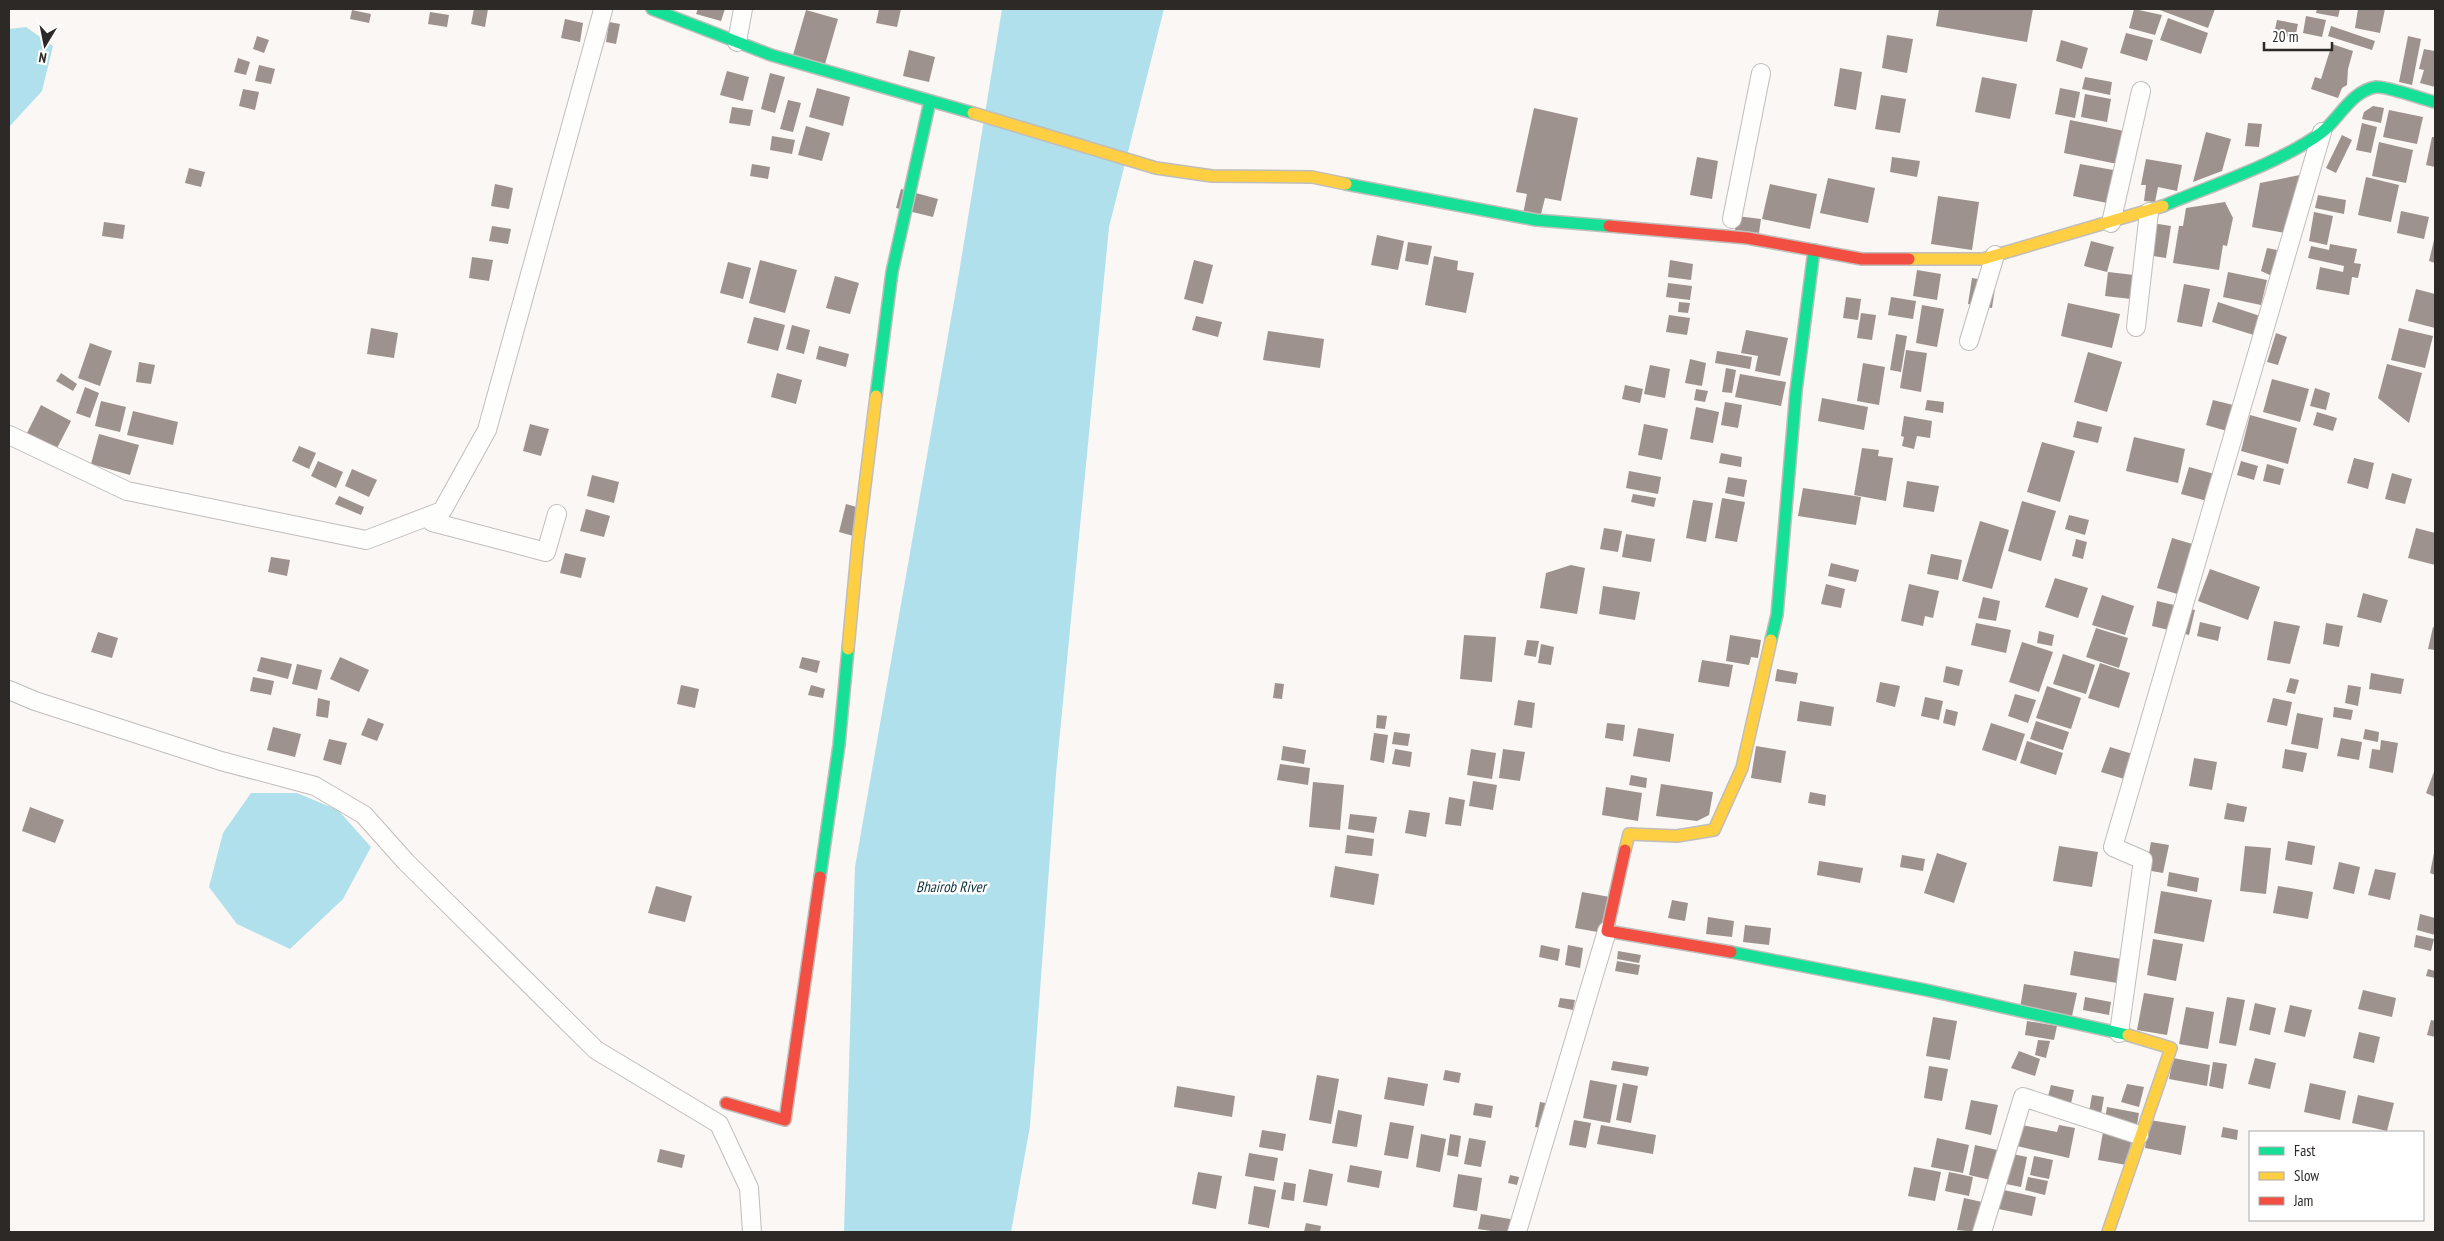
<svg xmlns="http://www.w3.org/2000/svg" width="2444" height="1241" viewBox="0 0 2444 1241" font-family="'PT Sans Narrow',sans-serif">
<rect width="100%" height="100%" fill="#faf7f4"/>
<path fill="#b0e0ec" d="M1002,9H1164L1109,227L1056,774L1030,1126L1011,1232H844L855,867L959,273Z
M26,27L53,46L42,91L9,127V29Z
M251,793H297L338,810L371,847L343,899L290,949L237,924L209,887L223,833Z"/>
<path fill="#9e928f" d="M474,9H488L485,27L471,24Z
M698,9H725L721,21L696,14Z
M879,9H901L897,27L876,23Z
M1939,9H2033L2027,42L1936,26Z
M2134,9L2162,15L2155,35L2129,28Z
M2157,9H2215L2208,28Z
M2317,9H2340L2338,17L2316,13Z
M2358,9H2385L2380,33L2355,28Z
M352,10L371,14L369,23L350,19Z
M806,10L838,19L825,64L793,55Z
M430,12L449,15L447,27L428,24Z
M2306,16L2326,20L2322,37L2303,33Z
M2168,18L2208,33L2201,54L2160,40Z
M565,19L583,23L580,42L561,38Z
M2277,20L2298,24L2295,38L2274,34Z
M609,22L620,24L616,44L606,42Z
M2331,26L2375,41L2372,50L2328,36Z
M2126,33L2153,40L2147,61L2120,53Z
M1887,35L1913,39L1907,73L1882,68Z
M257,36L269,40L264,53L253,49Z
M2408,36L2421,39L2412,85L2399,82Z
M2061,40L2088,48L2082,69L2056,61Z
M2332,44L2353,51L2348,69L2347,85L2342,88L2338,98L2311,89L2315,77L2321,79Z
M2424,49L2435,51V87L2420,83L2424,70L2419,69Z
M909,50L935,57L929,82L903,76Z
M238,58L250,62L246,75L234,72Z
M259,65L275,69L271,84L255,81Z
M1840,68L1862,72L1856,110L1834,106Z
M727,71L749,77L743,101L720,95Z
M770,73L785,77L775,113L761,109Z
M1982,77L2017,84L2010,119L1975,112Z
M2085,77L2112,82L2110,95L2082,89Z
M817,88L850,97L843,126L809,117Z
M2060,88L2080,92L2075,118L2055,114Z
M243,89L259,92L255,110L239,106Z
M2085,94L2111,99L2107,122L2081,117Z
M1881,95L1906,99L1900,133L1875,129Z
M788,100L801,103L793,132L780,129Z
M2373,106L2384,108L2381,123L2362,119L2364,112Z
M732,107L753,110L750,126L729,123Z
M1534,108L1578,118L1561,201L1545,198L1540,218L1523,214L1527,194L1516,192Z
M2389,110L2423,117L2417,144L2383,137Z
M2070,120L2129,132L2122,165L2064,153Z
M2248,123L2262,124L2259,147L2245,146Z
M2362,123L2377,127L2371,153L2356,150Z
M806,126L830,133L822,161L798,155Z
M2206,132L2231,139L2222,171L2193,182Z
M2342,135L2352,140L2336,173L2326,168Z
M772,136L795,140L792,154L770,150Z
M2432,137H2435V167L2426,165Z
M2379,142L2413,150L2406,183L2372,176Z
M1697,157L1718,161L1712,199L1690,195Z
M1892,157L1920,161L1917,177L1890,172Z
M2146,159L2182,165L2177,191L2158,187L2155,202L2144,201L2146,185H2141Z
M752,164L770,167L768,179L750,176Z
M2080,164L2119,171L2112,204L2073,196Z
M189,168L205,172L201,187L185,183Z
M2305,174L2299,208L2290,207L2285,233L2252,227L2260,183Z
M2366,177L2399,185L2391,222L2358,215Z
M1828,178L1875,188L1868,223L1820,213Z
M495,184L513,188L509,209L491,206Z
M1770,184L1817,194L1810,229L1762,219Z
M901,189L938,199L933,217L896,208Z
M2318,195L2346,200L2344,214L2315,208Z
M1938,196L1979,202L1972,250L1931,244Z
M2225,202L2233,218L2227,246L2223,245L2219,270L2173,263L2179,226H2183L2186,208Z
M2401,211L2429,217L2424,239L2397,233Z
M2314,212L2333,216L2327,245L2309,241Z
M1737,216L1761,219L1759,233L1735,230Z
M104,222L125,225L123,239L102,236Z
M2152,223L2171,226L2166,258L2147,255Z
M492,226L511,229L508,244L489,241Z
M1377,235L1404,241L1398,270L1371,265Z
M2434,240H2435V263L2429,261Z
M2091,241L2114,247L2107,272L2084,266Z
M1408,242L1432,246L1428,265L1405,261Z
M2330,244L2357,249L2354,263L2361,264L2358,278L2352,277L2349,295L2316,289L2320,267L2343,272L2344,266L2308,258L2311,246L2329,250Z
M2267,248L2277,250L2272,276L2261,271Z
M1434,256L1458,261L1457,270L1474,273L1466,313L1425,305Z
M472,257L493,260L489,281L469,278Z
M760,260L797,270L785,313L749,303Z
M1194,260L1213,265L1203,304L1184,299Z
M1670,260L1693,264L1691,280L1668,277Z
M728,262L751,268L743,299L720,293Z
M1917,270L1941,274L1937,300L1913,296Z
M2108,272L2134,275L2131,299L2105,296Z
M2228,272L2267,280L2261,305L2223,297Z
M835,276L859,283L850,314L826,308Z
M1972,278L1996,282L1992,308L1968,304Z
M1668,283L1692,286L1690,300L1666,297Z
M2184,284L2210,289L2202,327L2177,322Z
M2416,289L2435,294V328L2408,321Z
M1846,297L1861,299L1858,320L1843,318Z
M1891,297L1916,301L1913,319L1888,315Z
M1679,302L1690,303L1688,313L1678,312Z
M2218,302L2266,318L2260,337L2212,322Z
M2068,303L2120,314L2112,348L2061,336Z
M1922,305L1944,309L1937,347L1916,343Z
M1861,313L1876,315L1872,340L1857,338Z
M1669,315L1690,318L1687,335L1666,332Z
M1196,316L1222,322L1218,337L1192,330Z
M754,317L785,325L778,351L747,343Z
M792,325L810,330L804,354L786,349Z
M371,328L398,333L394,358L367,354Z
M2399,328L2433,336L2425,368L2391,360Z
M1746,330L1788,338L1780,376L1755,371L1758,356L1741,353Z
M1268,331L1324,339L1320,368L1263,360Z
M2276,333L2287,337L2278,365L2267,362Z
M1896,334L1907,336L1901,372L1890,370Z
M90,343L112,351L100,386L78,378Z
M819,346L849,354L846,367L816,359Z
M1906,350L1927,353L1921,392L1900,388Z
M1717,351L1752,357L1750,369L1715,363Z
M2088,352L2122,362L2107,412L2074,402Z
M1690,359L1706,363L1702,386L1685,383Z
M139,362L155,365L151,384L136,382Z
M1863,363L1885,367L1879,405L1857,401Z
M2387,364L2422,373L2409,423L2378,398Z
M1650,365L1670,369L1665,398L1644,394Z
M1726,368L1736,370L1732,393L1722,392Z
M61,373L77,384L73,391L56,381Z
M777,373L802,380L796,404L771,397Z
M1740,374L1786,382L1781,406L1735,397Z
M2272,379L2309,389L2300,422L2263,412Z
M1625,385L1643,389L1640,403L1622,399Z
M85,387L99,393L90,418L76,413Z
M2315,388L2330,393L2326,410L2310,406Z
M1696,389L1708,391L1705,402L1694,400Z
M1822,398L1868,407L1864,430L1818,421Z
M1927,400L1944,402L1943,413L1925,410Z
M2213,400L2233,405L2227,431L2206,425Z
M101,401L126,407L120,432L95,426Z
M1725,402L1742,405L1738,428L1721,425Z
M41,405L71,421L53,456L23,441Z
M1696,407L1719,412L1713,443L1690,439Z
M133,411L178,422L173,445L127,435Z
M2317,412L2337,418L2333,431L2313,425Z
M2250,415L2297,428L2288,464L2241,451Z
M1904,416L1932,421L1930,438L1917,436L1914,449L1902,446L1904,437L1901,436Z
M2077,421L2102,427L2098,443L2073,437Z
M530,424L549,429L541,456L523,451Z
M1644,424L1668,429L1662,460L1638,455Z
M99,434L139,445L130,475L91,464Z
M2134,437L2185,449L2178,483L2126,471Z
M2042,442L2075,451L2060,502L2027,492Z
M299,446L316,453L309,469L292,461Z
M1862,448L1879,450L1878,456L1893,458L1886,501L1854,495Z
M1721,453L1742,457L1741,467L1719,463Z
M2354,458L2374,463L2368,489L2347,483Z
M318,461L343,472L336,488L311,476Z
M2241,461L2258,466L2254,480L2237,475Z
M2267,464L2284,469L2280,485L2263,481Z
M2189,467L2218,475L2211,502L2181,494Z
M352,469L377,480L369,497L345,486Z
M1629,471L1661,477L1658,494L1626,488Z
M2392,473L2412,479L2405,504L2385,499Z
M592,475L619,482L614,503L587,496Z
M1728,477L1747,480L1744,497L1725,493Z
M1907,481L1939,486L1934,512L1903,507Z
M1803,488L1861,497L1856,525L1798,516Z
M1633,494L1656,498L1654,507L1631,502Z
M339,496L364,507L361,515L335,504Z
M1722,498L1745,502L1737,542L1715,538Z
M1693,500L1713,503L1706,542L1686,538Z
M2022,501L2056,511L2041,561L2008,551Z
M846,504L864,509L857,537L839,532Z
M586,509L610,516L604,537L580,531Z
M2069,515L2089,520L2085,535L2065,529Z
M1980,521L2009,530L1992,589L1962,581Z
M1604,528L1622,531L1618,552L1600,549Z
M2416,528L2435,533V565L2408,558Z
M1626,534L1655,539L1651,562L1622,557Z
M2172,538L2206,548L2191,598L2157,588Z
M2076,539L2087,542L2083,559L2072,556Z
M565,553L586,558L581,578L560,573Z
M1931,554L1962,560L1958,580L1927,574Z
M271,557L290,560L287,576L268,572Z
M1831,563L1859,570L1856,582L1828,576Z
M1571,565L1585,568L1577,614L1540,608L1546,573Z
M2210,569L2260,587L2248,620L2198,601Z
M2055,578L2088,588L2078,618L2045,607Z
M1826,584L1845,589L1841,608L1821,604Z
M1909,584L1939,591L1933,618L1925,616L1923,626L1901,621Z
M1603,586L1640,592L1635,620L1599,614Z
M2363,593L2388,600L2381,623L2357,617Z
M2102,595L2134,606L2125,635L2092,625Z
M1983,597L2000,601L1996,621L1978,618Z
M2157,601L2195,610L2189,635L2152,626Z
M2274,621L2300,626L2290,664L2267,660Z
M2200,622L2221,627L2218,641L2197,636Z
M1976,623L2011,630L2006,653L1971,645Z
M2326,623L2343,626L2339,647L2323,644Z
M2433,627H2435V650L2428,649Z
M2096,628L2128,638L2119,668L2086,657Z
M2039,631L2054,635L2052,646L2037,643Z
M98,632L118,638L112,658L91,652Z
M1464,635L1496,637L1492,682L1460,679Z
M1730,635L1761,640L1758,658L1751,657L1749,665L1726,661Z
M1527,640L1539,641L1536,657L1524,655Z
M2022,642L2053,652L2039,692L2009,682Z
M1541,644L1554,647L1551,665L1538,663Z
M2063,654L2095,665L2086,694L2053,684Z
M261,657L292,664L288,679L257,671Z
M340,657L369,670L359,692L330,679Z
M802,657L820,661L817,673L799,668Z
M1702,660L1733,665L1729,687L1698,682Z
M2100,663L2130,673L2119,708L2088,698Z
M297,664L322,670L317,690L292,684Z
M1946,666L1963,670L1959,686L1943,682Z
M1777,669L1798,673L1796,684L1775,681Z
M2371,673L2404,679L2401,694L2369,689Z
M253,677L274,681L271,695L250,691Z
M2290,678L2299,680L2295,694L2286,692Z
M1880,682L1900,686L1895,707L1876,702Z
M1275,683L1284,684L1282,699L1273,698Z
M681,685L699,689L695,708L677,704Z
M811,685L825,689L823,698L808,695Z
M2348,685L2361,687L2358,706L2345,703Z
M2047,686L2081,698L2071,729L2036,718Z
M2015,694L2036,700L2028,723L2008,716Z
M1925,697L1943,701L1939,720L1921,716Z
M318,698L330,701L328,718L316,716Z
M2273,698L2292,702L2287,726L2267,722Z
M1518,700L1535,703L1532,728L1514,725Z
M1800,701L1834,707L1831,726L1797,721Z
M2334,707L2353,710L2351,720L2333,717Z
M1946,709L1958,712L1955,726L1943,723Z
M2297,713L2323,718L2318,749L2291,744Z
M1377,715L1387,716L1385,729L1376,728Z
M368,718L384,724L377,741L361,735Z
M2036,721L2069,732L2063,750L2030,739Z
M1607,723L1625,725L1623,741L1605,738Z
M1991,723L2025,734L2016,761L1982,750Z
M273,727L301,734L295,757L267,750Z
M1638,728L1674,734L1670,762L1633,756Z
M2365,729L2379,732L2378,742L2363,739Z
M1394,732L1410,734L1408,746L1392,744Z
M1374,733L1388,735L1384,763L1370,760Z
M2341,738L2362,742L2359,760L2337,756Z
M329,739L347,743L341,765L323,760Z
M2381,740L2398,743L2393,773L2369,768L2372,749L2380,750Z
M2027,741L2063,753L2056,775L2020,763Z
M1283,746L1306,750L1304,764L1281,760Z
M1756,746L1786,751L1781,783L1751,778Z
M2110,747L2139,756L2131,781L2101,772Z
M1395,749L1412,752L1410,767L1392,764Z
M1471,749L1496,753L1492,779L1467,775Z
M1503,749L1525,752L1520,781L1499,778Z
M2285,749L2307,753L2303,772L2282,768Z
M2194,758L2217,762L2212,790L2189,786Z
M1280,764L1310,768L1308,785L1277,780Z
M2435,769V797L2426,793Z
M1631,775L1647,778L1646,788L1629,785Z
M1473,781L1497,785L1493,810L1469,806Z
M1313,782L1344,785L1340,830L1309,827Z
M1661,784L1713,792L1709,815L1697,821L1656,816Z
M1606,787L1642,793L1638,821L1602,815Z
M1810,792L1826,795L1825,806L1808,803Z
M1449,797L1465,800L1461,826L1445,824Z
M2227,803L2247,807L2244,822L2224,819Z
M30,807L64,820L55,843L22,831Z
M1409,810L1430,813L1426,837L1405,833Z
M1350,814L1377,817L1374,833L1348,829Z
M1347,835L1374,839L1372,856L1345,853Z
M2288,841L2315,846L2312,865L2285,860Z
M2151,842L2169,845L2163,873L2146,870Z
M2059,846L2098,852L2092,887L2053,881Z
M2245,846L2271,848L2266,894L2240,891Z
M1937,853L1967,863L1954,903L1924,893Z
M2434,853H2435V875L2430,873Z
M1902,855L1925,859L1923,871L1900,867Z
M1819,861L1863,868L1860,883L1817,875Z
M2339,862L2360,867L2354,894L2333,889Z
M1335,866L1379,874L1374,905L1330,897Z
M2375,869L2396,873L2390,900L2368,895Z
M2169,872L2199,878L2197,892L2167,886Z
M656,886L692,896L685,922L648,913Z
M2278,886L2313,892L2308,919L2273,913Z
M2161,891L2212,900L2204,942L2154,933Z
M1582,892L1610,897L1603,933L1575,928Z
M1672,900L1688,903L1685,921L1668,918Z
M2420,914L2435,918V935L2417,930Z
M1708,917L1734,921L1732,937L1706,934Z
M1745,925L1771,928L1769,945L1743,942Z
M2416,935L2434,939L2431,951L2414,947Z
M2153,939L2183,944L2176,981L2147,975Z
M1541,945L1560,949L1558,961L1539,957Z
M1568,945L1583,948L1580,968L1565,965Z
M1618,951L1641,955L1639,963L1617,959Z
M2074,951L2127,960L2123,984L2070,975Z
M1617,961L1640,965L1638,975L1615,971Z
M2428,969L2435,971V978L2426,976Z
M2024,984L2077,993L2072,1016L2020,1008Z
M2363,990L2396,998L2392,1017L2358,1009Z
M2144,993L2174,998L2167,1035L2137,1030Z
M2085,997L2111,1002L2109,1015L2083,1010Z
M2227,997L2245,1000L2236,1046L2219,1043Z
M1560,998L1575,1000L1573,1010L1558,1007Z
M2255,1003L2276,1008L2270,1035L2249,1030Z
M2290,1005L2312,1010L2305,1037L2284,1032Z
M2186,1007L2214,1012L2208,1049L2179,1044Z
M1933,1017L1957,1021L1950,1060L1926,1056Z
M2431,1020L2435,1021V1037L2427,1035Z
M2027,1021L2057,1026L2054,1040L2025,1035Z
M2359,1032L2380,1037L2374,1063L2353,1058Z
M2038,1040L2050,1041L2046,1058L2035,1055Z
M2019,1051L2040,1059L2035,1076L2011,1068Z
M2173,1058L2210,1065L2207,1086L2169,1079Z
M2255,1058L2276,1063L2270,1089L2248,1084Z
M1613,1061L1649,1067L1647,1076L1611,1070Z
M2213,1062L2227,1064L2223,1089L2209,1086Z
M1929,1066L1948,1069L1942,1101L1924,1098Z
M1445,1070L1461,1073L1459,1083L1443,1080Z
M1317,1075L1339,1079L1331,1124L1309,1120Z
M1388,1077L1428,1084L1424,1106L1384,1099Z
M1590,1080L1617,1085L1610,1123L1583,1118Z
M1623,1083L1638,1086L1631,1123L1616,1120Z
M2310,1083L2346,1091L2340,1120L2304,1112Z
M2127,1084L2144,1087L2139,1107L2121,1102Z
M2051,1085L2074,1090L2070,1108L2047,1100Z
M1177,1086L1235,1096L1232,1117L1174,1107Z
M2092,1095L2104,1097L2101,1114L2089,1112Z
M2358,1095L2394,1103L2387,1131L2352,1123Z
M1971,1100L1998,1105L1991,1135L1965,1129Z
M1540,1102L1557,1105L1552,1130L1535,1127Z
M1475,1103L1493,1106L1491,1118L1473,1115Z
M2107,1107L2139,1113L2136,1131L2104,1125Z
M1338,1110L1362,1115L1357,1147L1332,1143Z
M1574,1120L1591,1123L1586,1148L1569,1145Z
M2150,1120L2186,1126L2181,1155L2145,1148Z
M1390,1122L1414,1126L1408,1159L1384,1155Z
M1601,1125L1656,1135L1653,1154L1597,1144Z
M2022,1125L2057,1132L2059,1125L2075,1128L2069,1158L2017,1146Z
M2223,1127L2238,1130L2237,1140L2221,1137Z
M1262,1130L1286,1134L1283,1151L1259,1147Z
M2103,1132L2132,1137L2127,1165L2098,1160Z
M1421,1134L1446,1139L1440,1172L1416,1167Z
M1450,1134L1461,1136L1458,1157L1447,1155Z
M1469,1138L1486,1141L1481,1167L1464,1164Z
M1937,1138L1969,1145L1963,1173L1931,1167Z
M1975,1145L2002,1151L1995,1181L1969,1175Z
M660,1149L685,1155L682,1168L657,1162Z
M1249,1153L1278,1158L1274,1181L1245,1176Z
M2008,1153L2027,1157L2021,1187L2001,1183Z
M2034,1156L2053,1160L2049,1179L2030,1175Z
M1350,1165L1382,1171L1379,1188L1347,1182Z
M1914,1167L1941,1172L1935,1201L1908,1196Z
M1309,1169L1333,1174L1327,1206L1303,1202Z
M1198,1172L1222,1176L1216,1209L1192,1204Z
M1949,1172L1973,1177L1969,1196L1945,1191Z
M1458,1174L1482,1178L1477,1211L1453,1207Z
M1510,1175L1519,1177L1517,1185L1508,1183Z
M2028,1177L2048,1181L2045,1195L2025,1190Z
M1284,1182L1296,1184L1294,1201L1281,1199Z
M1254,1186L1276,1190L1269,1228L1248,1224Z
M1999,1189L2036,1197L2032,1216L1994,1208Z
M1964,1198L1982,1202L1976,1232L1957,1230Z
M1481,1214L1528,1222L1526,1232H1498L1478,1229Z
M1306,1223L1321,1226L1320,1232H1304Z"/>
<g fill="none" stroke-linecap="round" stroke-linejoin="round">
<g stroke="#c0bdbb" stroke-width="20">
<path id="street" d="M737,42L743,9
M1732,219L1761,73
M2111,223L2141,91
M2136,327L2149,212
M1969,341L1995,255
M9,435L127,491L366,540L442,511L487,430L603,10
M432,522L546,552L557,514
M9,690L35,701L221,761L315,786L364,815L406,862L596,1050L719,1124L749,1188L752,1232
M2119,1033L2143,860L2113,847L2322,132
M1517,1232L1607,931
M1982,1232L2023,1097L2139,1135"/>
</g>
<g stroke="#c0bdbb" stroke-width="14">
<path id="fast" d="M652,9L771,55L973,113
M1346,184L1536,220L1609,226
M2163,206C2212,185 2278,164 2321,133C2339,119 2351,91 2376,87C2387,86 2422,99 2435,102
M876,396L892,272L930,101
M1771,640L1777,615L1796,391L1814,250
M820,877L839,745L848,649
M1731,952L1926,990L2128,1035"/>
</g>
<g stroke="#c0bdbb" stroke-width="14">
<path id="slow" d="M973,113L1156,168L1212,176L1312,177L1346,184
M1909,259H1983L2163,206
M848,649L858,542L876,396
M1625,850L1629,834L1677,836L1714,830L1742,768L1771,640
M2108,1232L2171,1048L2128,1035"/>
</g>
<g stroke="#c0bdbb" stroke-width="14">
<path id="jam" d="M1609,226L1747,238L1862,259H1909
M1625,850L1607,931L1731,952
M726,1103L785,1120L820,877"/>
</g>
<use href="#street" stroke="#fefefd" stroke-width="18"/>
<use href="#fast" stroke="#16e098" stroke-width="11"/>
<use href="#slow" stroke="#ffcf43" stroke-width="11"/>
<use href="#jam" stroke="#f24e42" stroke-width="11"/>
</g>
<g text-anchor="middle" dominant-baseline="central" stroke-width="5" stroke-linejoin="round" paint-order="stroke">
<g font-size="15" font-style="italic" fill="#12343c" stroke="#fff">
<text x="951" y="886">Bhairob River</text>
</g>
</g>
<rect width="2444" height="1241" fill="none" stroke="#2c2927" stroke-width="20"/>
<rect x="2249" y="1131" width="175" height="90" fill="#ffffff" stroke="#aba9a9"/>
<rect x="2259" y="1147" width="25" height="8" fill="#16e098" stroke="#aba9a9"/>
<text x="2294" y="1156" font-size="15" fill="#2c2927">Fast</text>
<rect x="2259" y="1172" width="25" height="8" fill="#ffcf43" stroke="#aba9a9"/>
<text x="2294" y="1181" font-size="15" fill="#2c2927">Slow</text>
<rect x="2259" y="1197" width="25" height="8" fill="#f24e42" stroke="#aba9a9"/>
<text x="2294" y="1206" font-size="15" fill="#2c2927">Jam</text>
<g transform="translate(45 45) rotate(190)" stroke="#ffffff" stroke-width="4" paint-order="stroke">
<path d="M0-4L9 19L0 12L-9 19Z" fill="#2c2927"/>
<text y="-8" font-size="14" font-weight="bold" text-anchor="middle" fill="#2c2927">N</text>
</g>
<path d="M2264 42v8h68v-8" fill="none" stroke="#2c2927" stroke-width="2.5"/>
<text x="2272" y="42" font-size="15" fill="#2c2927" stroke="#ffffff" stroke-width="4" paint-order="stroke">20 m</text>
</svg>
